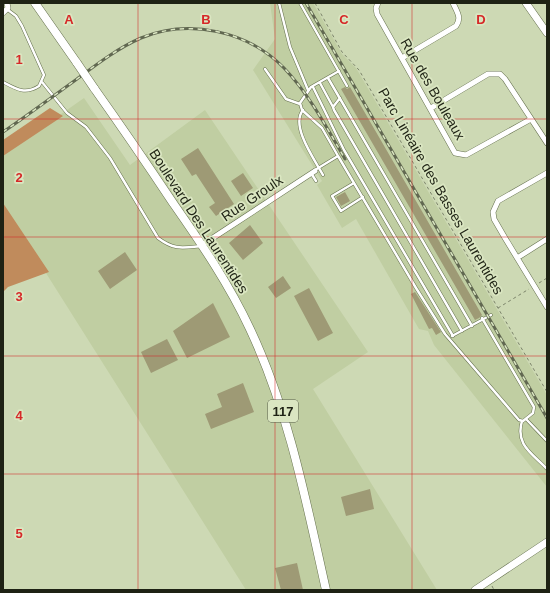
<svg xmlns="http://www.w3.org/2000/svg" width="550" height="593" viewBox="0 0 550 593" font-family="Arial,sans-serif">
<rect width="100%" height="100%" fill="#cdd9b4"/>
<path fill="#c0cea2" d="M270,3H313L342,54L356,68L547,395V487L434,345L428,331L419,329L356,219L342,228L317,185L322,181L253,70L275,39Z
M84,98L130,165L205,110L368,352L313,389L437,590H246L3,205V155Z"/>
<path fill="#c08b5c" d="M50,108L63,116L3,156V140Z
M3,203L49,272L8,287L3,292Z"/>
<path fill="#9e9a75" d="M345,87L347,89L350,87L482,315L479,318L475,320L341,89Z
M198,148L234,204L216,216L209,207L215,203L196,174L192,176L181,159Z
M243,173L253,188L241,196L231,181Z
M345,192L350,201L341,206L336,197Z
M250,225L263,243L243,260L229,243Z
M125,252L137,270L110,289L98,271Z
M283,276L291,288L276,298L268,287Z
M309,288L333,333L318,341L294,296Z
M415,292L441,332L436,335L432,328L429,329L411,294Z
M213,303L230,337L187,358L173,331Z
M167,339L178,360L151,373L141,352Z
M243,383L254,412L211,429L205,414L222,407L217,394Z
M370,489L374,509L346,516L341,497Z
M297,563L303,590H281L275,568Z"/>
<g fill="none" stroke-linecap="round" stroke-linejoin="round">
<g stroke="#65704e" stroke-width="3.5">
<path id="lane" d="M279,3L290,47L308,90
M300,3L347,86
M265,69L286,99L300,104
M328,78L472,326
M3,82C16,89 25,95 39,86L44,75L22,26L16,16L8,10
M42,82L67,113L86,127L110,158L158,238C174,250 182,248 201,246
M320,83L333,107
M313,87L344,150L453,336
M340,98L333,107L334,110L462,331
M303,110C290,126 315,160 323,175
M338,156L322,128L302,110L300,103L311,87L339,71
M315,170L338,156L416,288L445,334L519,420L523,421L533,413L534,407L482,318
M311,173L316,181
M354,183L332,196L341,211L363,197
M452,336L491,315
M526,419L547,441
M522,421C515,445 532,453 547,469"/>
</g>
<g stroke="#65704e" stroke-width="6">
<path id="street" d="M378,3L376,8L377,14L455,153L466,155L531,119
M3,13L8,8L7,3
M402,58L456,26C462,18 457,12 453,3
M431,108L488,74H500L505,79L547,143
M547,173L498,201L493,212L494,219L505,238L547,307
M202,245L315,171
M517,258L547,239"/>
</g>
<g stroke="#65704e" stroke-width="8">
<path id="secondary" d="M526,3L547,33
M475,590L547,542"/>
</g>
<g stroke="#65704e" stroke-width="9">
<path id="primary" d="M35,3L77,63
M94,88C121,126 147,164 173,203C201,243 229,284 250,329C289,412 306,501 326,590"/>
</g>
<path stroke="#7c846a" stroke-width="1" stroke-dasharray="3 3" stroke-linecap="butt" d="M315,3L342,52L359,70L547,392
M539,283L547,278
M498,308L529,289
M492,586L494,590"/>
<use href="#lane" stroke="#fff" stroke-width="2.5"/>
<use href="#street" stroke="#fff" stroke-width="5"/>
<use href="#secondary" stroke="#fff" stroke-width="7"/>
<use href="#primary" stroke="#fff" stroke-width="8"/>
<g stroke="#616851" stroke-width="3">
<path id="rail" d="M306,3L547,418
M3,132C28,115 52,97 77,79C97,64 118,48 141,38C189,18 248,31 284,68C309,94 327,128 345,159"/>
</g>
<use href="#rail" stroke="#dae6c1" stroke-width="1.5" stroke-dasharray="4.5" stroke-linecap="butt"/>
<g stroke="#65704e" stroke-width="9" stroke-linecap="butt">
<path id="primary-bridge" d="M77,63L94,88"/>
</g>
<use href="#primary-bridge" stroke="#fff" stroke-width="8"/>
</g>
<path fill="none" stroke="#d62828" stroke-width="1" stroke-opacity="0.55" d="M138,3V590M275,3V590M412,3V590M3,119H547M3,237H547M3,356H547M3,474H547"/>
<g text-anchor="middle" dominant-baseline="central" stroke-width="3.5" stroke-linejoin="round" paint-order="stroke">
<rect fill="#dae6c1" stroke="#565d48" stroke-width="1" x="268" y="400" width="30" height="22" rx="3"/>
<g font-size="13" font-weight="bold" fill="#1e2214">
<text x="283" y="411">117</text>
</g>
<g font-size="14" fill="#1e2214" stroke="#dae6c1">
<text transform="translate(433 89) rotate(60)">Rue des Bouleaux</text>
<text transform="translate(441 191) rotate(60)">Parc Linéaire des Basses Laurentides</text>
<text transform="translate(252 198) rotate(-34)">Rue Groulx</text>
<text transform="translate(199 221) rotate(57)">Boulevard Des Laurentides</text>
</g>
</g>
<g font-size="13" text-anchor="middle" font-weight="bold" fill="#d62828" stroke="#dae6c1" stroke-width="3.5" stroke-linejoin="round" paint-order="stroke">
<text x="69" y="24">A</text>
<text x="206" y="24">B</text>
<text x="344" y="24">C</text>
<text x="481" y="24">D</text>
<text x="19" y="64">1</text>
<text x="19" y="182">2</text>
<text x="19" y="301">3</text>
<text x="19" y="420">4</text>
<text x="19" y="538">5</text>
</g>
<rect width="550" height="593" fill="none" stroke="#1e2214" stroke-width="8"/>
</svg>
